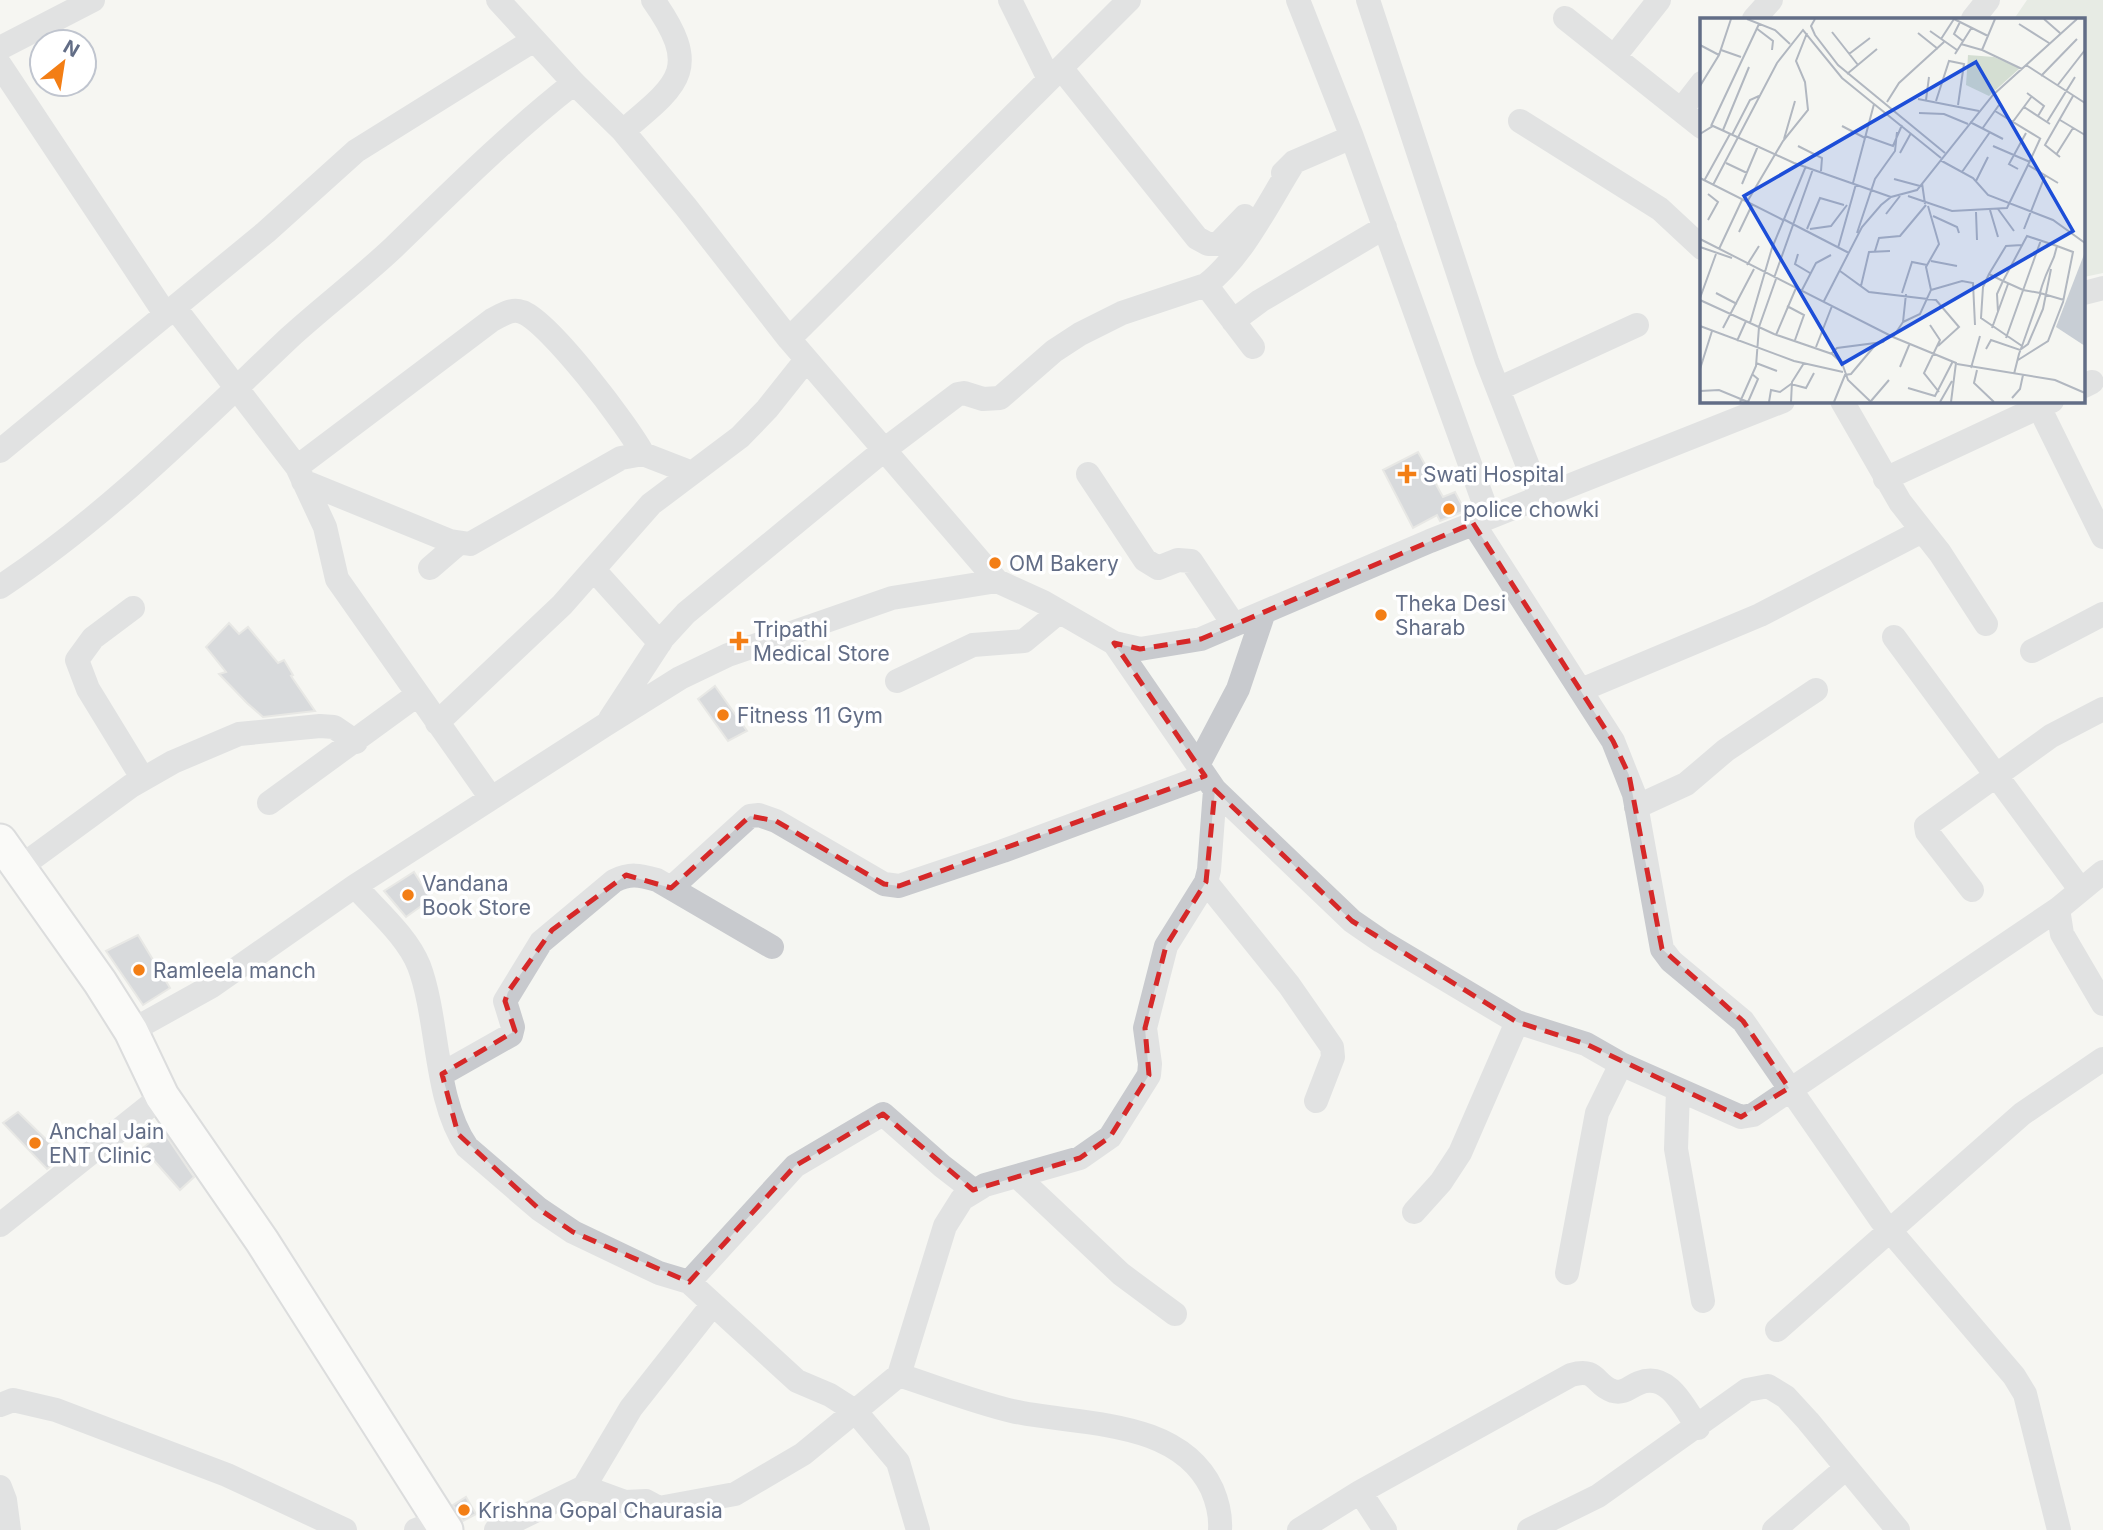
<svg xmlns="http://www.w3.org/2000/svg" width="2103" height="1530" viewBox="0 0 2103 1530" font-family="Inter,sans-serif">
<rect width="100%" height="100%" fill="#f5f6f2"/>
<path fill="#d4ded2" d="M2027,0H2103V273L2084,277V19H2014Z"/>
<path fill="#b4b8c0" stroke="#d7d7d5" stroke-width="2" d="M1418,452L1443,497L1455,492L1465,511L1440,521L1437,515L1413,528L1383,470Z
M229,623L239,634L248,627L278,663L284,660L293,675L291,676L315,711L263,717L247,703L219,674L226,672L206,647Z
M715,686L747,731L728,741L698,699Z
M414,872L431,899L406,917L384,891Z
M138,935L170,988L143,1005L106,951Z
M18,1112L63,1156L47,1169L3,1123Z
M163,1131L194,1177L180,1190L143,1148Z
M466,1497L476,1514L463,1521L453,1505Z"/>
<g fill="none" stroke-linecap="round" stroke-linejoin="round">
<g stroke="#bcbec4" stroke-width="37">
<path id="secondary" d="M0,841L100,982L131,1031L162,1096L262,1241L446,1530"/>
</g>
<path stroke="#c8cace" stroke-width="24" d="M498,0L574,83L623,131L686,207L789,339L997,581
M1010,0L1049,79
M1298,0L1352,137L1489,517
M1368,0L1487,361L1540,497
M1565,18L1702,127
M1754,19L1771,0
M1973,19L1988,0
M0,48L93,0
M1614,57L1659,0
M0,65L166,315
M1061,68L1197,238L1208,244H1218L1245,216
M1681,110L1702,83
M1520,121L1660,209L1702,248
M623,131C679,84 702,69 653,0
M1283,173L1294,162L1352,137
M1206,285L1253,347
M2084,293L2103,288
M175,308L297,467L325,527L337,579L491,798
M1233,321L1260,301L1385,227
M789,339L1129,0
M2084,386L2092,382
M1498,389L1637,325
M1842,401L1900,502L1940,553L1986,624
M2039,407L2103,537
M0,451L266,232L356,151L534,40
M297,467L492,320C502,315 511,308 522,312C549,321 629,427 643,454
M1088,474L1145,560L1158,568L1178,560L1191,561L1234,625
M1885,479L2052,401
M303,481L450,541L470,544L621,458L643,454L692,473
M1473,523L1613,741L1634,794L1662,949L1671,961L1743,1021L1881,1220L2014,1376L2025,1394L2059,1530
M430,568L459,543
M594,570L660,643
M0,587C107,516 196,426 289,338C323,307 360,279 393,248C452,191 509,134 574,83
M133,608L93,638L77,660L88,689L143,779
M1894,637L2080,889
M1114,643L1215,790L1352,921L1381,941L1517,1022L1586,1044L1621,1064L1741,1117L1753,1115L2058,909
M2032,651L2103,614
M897,681L973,645L1024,641L1059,612
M1581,690L1760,615L1922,531
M610,719L663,638L686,613L884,450L958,394L964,393L983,399L1000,398L1054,351L1080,334L1122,313L1206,285C1244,255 1268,203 1294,162
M437,723L562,605L651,504L740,437L767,409L806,360
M1198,765L1238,689L1264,612
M269,803L417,695
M1636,807L1686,784L1726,750L1816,690
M19,868L131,786L173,762L239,734L320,726L334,727L356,742
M2103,872L2058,909L2062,934L2103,1004
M1206,882L1289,985L1332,1047L1333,1057L1316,1101
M355,886C376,910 407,936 419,966C439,1019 434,1100 467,1147L539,1209L573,1232L659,1273L689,1282L797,1381L830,1395L855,1411L898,1462L918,1530
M671,888L750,816L759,815L776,821L884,884L899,886L1003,851L1205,776
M1972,890L1927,832L1926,826L2051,736L2103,709
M131,1031L212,986L355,886L605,725L680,678L728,655L892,598L997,581L1043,602L1114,643L1140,649L1201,639L1430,541L1783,401
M442,1074L511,1035L513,1027L505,1001L541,942L614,881C630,873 639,875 657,880L772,947
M1678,1090L1676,1149L1703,1301
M1018,1177L1121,1274L1175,1314
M1414,1212L1441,1182L1460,1153L1517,1022
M0,1225L162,1096
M1567,1273L1597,1113L1621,1064
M689,1282L795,1166L883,1114L942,1166L973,1190
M1777,1330L2022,1114L2103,1059
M899,1375C936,1387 974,1402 1012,1411C1077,1426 1178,1417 1212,1489C1218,1503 1221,1515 1220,1530
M0,1405L13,1400L56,1410L227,1475L345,1530
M0,1487L5,1500L9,1530
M584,1487L625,1502L646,1501L659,1508L735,1494L803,1454L899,1375L945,1226L962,1199L985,1185L1080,1158L1110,1137L1149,1075L1150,1064L1145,1028L1166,946L1206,882L1209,870L1215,790
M1360,1492L1385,1530
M416,1530L440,1521
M496,1530L584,1487L631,1408L713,1304
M1299,1530L1360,1492L1571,1375C1598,1367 1594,1385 1613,1391C1624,1394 1629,1387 1639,1383C1668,1371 1684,1407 1698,1428
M1529,1530L1598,1496L1747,1390L1768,1386L1786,1397L1808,1421L1898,1530
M1774,1530L1845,1469"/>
<use href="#secondary" stroke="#fff" stroke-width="33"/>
</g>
<path d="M0 0H2103V1530H0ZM1473,523L1613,741L1629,775L1662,949L1743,1021L1789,1088L1741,1117L1586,1044L1517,1022L1352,921L1215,790L1206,882L1166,946L1145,1028L1149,1075L1110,1137L1080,1158L973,1190L883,1114L795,1166L689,1282L573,1232L539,1209L458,1134L442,1074L515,1031L505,1001L508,992L552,930L626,875L671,888L750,816L776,821L884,884L899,886L1205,776L1114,643L1140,649L1201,639Z" fill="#f5f6f2" fill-opacity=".55" fill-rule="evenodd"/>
<path fill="none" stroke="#d62828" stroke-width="5" stroke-dasharray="14 9" stroke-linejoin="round" d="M1473,523L1613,741L1629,775L1662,949L1743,1021L1789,1088L1741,1117L1586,1044L1517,1022L1352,921L1215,790L1206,882L1166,946L1145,1028L1149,1075L1110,1137L1080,1158L973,1190L883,1114L795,1166L689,1282L573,1232L539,1209L458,1134L442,1074L515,1031L505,1001L508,992L552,930L626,875L671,888L750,816L776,821L884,884L899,886L1205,776L1114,643L1140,649L1201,639Z"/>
<g fill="#f37e15" stroke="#fff" stroke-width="2.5">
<path d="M1403.5 463.5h7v7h7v7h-7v7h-7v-7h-7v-7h7z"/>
<circle cx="1449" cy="509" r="7"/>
<circle cx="995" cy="563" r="7"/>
<circle cx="1381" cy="615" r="7"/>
<path d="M735.5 630.5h7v7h7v7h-7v7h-7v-7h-7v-7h7z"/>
<circle cx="723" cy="715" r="7"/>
<circle cx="408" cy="895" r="7"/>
<circle cx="139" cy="970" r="7"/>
<circle cx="35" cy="1143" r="7"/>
<circle cx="464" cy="1510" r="7"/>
</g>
<g text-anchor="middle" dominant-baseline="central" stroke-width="7" stroke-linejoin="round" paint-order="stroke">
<g font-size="21" fill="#626d86" stroke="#fff" text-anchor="start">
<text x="1423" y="474">Swati Hospital</text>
<text x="1463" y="509">police chowki</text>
<text x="1009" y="563">OM Bakery</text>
<text x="1395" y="603">Theka Desi<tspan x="1395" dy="24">Sharab</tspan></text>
<text x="753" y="629">Tripathi<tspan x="753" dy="24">Medical Store</tspan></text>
<text x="737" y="715">Fitness 11 Gym</text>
<text x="422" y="883">Vandana<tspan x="422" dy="24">Book Store</tspan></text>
<text x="153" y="970">Ramleela manch</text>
<text x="49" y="1131">Anchal Jain<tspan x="49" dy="24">ENT Clinic</tspan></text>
<text x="478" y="1510">Krishna Gopal Chaurasia</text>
</g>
</g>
<g transform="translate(1700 18)">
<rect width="385" height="385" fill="#f5f6f2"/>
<path d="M268,37L294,39L320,50L289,78L266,67Z" fill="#d4ded2"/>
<path d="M385,234V328L356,309Z" fill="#c8ced5"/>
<path fill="none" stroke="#b1b7c0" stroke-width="2" d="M47,1L75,12L90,26M115,1L111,8L115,17L138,47L245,135M254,1L288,18M295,1L282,32L322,51M344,1L360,15M260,4L254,16L263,23M319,6L349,25M56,10L73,23L72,32M230,13L257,32M132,14L158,47M218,15L238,31M241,21L254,1M261,26L282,32M0,27L19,37M21,32L41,39M149,36L170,20M255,36L272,9M326,47L385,85M147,56L177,31M341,58L377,21M0,68L19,37L31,1M357,68L385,32M327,75L344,88L338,98M218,81L279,93M226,82L229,59M236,83L249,43L264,46L258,87M187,84L199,65L244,24M174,86L241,140M324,89L350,106M295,93L341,121M219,95L244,96L268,106M360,102L385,117M270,104L303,121M347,104L375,59M312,105L332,78M11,108L59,6M142,108L165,120M282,111L299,87M23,112L49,49M0,116L13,108L94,145L191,179M32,117L50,82L59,78M165,118L193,128L202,107M84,121L95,83M340,121L328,147L358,165M98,128L122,140L121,153M293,128L330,144M200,135L211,115M356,137L373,110M360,139L345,127L373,78M240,142L273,160L288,177L353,202L385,225M26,145L47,155M318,151L309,146L326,115M262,154L290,114M0,160L83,202M194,161L220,168M4,163L30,116M276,163L288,139M222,165L225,186M42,166L58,128M13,167L77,45L103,12L142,60L174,86L153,165M208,178L252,193L307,190L328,147M47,184L83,123L108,92L105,64L96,43L107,15M298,191L314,213M290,192L298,219M276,194L277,222M186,196L200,178M233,198L257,209L259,215M83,201L149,235M8,202L18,184L8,176M107,211L120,180L144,187M110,211L131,208L147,187M324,211L345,158M39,214L52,187M157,215L175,161L195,133L197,114M0,221L193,319L256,345L251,384M322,227L306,228L289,256L283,269L281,300L322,328M0,229L32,240M138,230L156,166M19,231L42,182M175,233L179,220L200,218L226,187M98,236L95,246L110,255M231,243L257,248M47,247L59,228M140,253L169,274L236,282L259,309L238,328M289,256L303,263L297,276L298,294M74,260L113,151M161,268L169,234L190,233M102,272L116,245L131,237M231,272L262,263L273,265L275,307M16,275L37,286M202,275L212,244L227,247M0,280L16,236M0,282L74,316L132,336L142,345L148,362L171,384M124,283L162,209L181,187L191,179L217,172L293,77L377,1M87,288L104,297L95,322M203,304L220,296L231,272L226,249L239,226L228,188M50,305L72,230L106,148M230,307L240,322L224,355L239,374M0,308L94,343L143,354M23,310L54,251M292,310L308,266M76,317L96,270M193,319L203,304L206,276M306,320L341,222M37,323L46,303M116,329L132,288M286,331L291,322L320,332L328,326L343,291L351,251M131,336L137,330L183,324L189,317M318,342L348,323L363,284L373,234L357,228M56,345L77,353M257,346L355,362L385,375M200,349L210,325M271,350L280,318M0,351L12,313M277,352L274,365L294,384M314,356L319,336L322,328L340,277V275L342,268L346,257L354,239L357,228L327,218L303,263L323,272L340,275L364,282M208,370L235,378L253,343M0,373L19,372L48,384M312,380L320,371L323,357M171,383L189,362M40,384L56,348L59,309L76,261M48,384L58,361L52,356M69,384L71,372L80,374L91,366L106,370L114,355M91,384L92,364L104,345M134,384L145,357L151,356L177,325M240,384L252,363"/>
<path fill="#1d4ed8" fill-opacity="0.15" stroke="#1d4ed8" stroke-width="3.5" d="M276,44L373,213L142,346L44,178Z"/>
<rect width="385" height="385" fill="none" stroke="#626d86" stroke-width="3.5"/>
</g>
<g transform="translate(63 63) rotate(30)"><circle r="33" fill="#ffffff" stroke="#c0c5cf" stroke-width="2"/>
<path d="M0-5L12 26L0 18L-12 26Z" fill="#f37e15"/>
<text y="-10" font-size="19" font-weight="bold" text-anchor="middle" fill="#626d86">N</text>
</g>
</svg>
